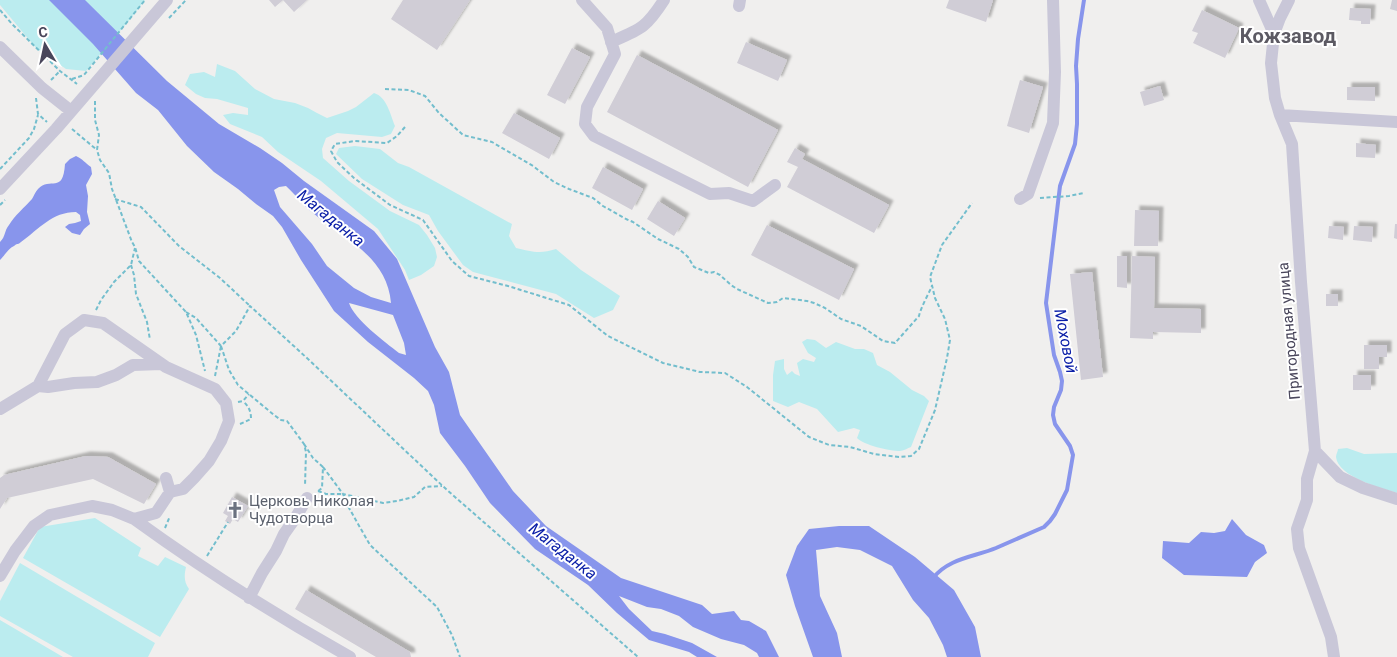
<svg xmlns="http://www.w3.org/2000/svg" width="1397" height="657" viewBox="0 0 1397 657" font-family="Roboto,sans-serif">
<defs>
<filter id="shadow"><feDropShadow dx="4.5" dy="-4.5" stdDeviation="1" flood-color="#0004"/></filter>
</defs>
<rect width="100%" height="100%" fill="#f0efee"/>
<path fill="#bbecef" d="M0,0H145L131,18L86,71L66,69L36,48L0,5Z
M217,64L235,71L255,89L274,99L295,103L308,108L317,113L327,118L348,111L356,107L374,93C387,97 390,114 395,126L391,134L382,137L337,133L326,138L322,149L323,158L349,181L390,211L419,225L427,235L435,248L437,257L434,266L421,275L409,280L405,270L378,229L321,181L278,152L262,137L230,124L223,115L233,113L248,115V108L217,99L205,98L196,94L185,85L190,74L204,72L215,77Z
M355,146L380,149L398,163L409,167L512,224L509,236L516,248C532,252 541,254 556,249L581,270L620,296L613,310L594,318L556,294L473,272L463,265L438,231L429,215L403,205L362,179L336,154L339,148Z
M807,339L815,340L826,348L836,342L855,349H864L873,353L877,365L890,372L912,390L924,396L929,401L911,447C908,448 903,451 900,451C890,451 863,445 857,438L860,430L854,428L838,432L817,409L799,402L788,407L773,401V375L775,361L784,359V369L787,375L792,371L795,374L800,376L797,363L803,359L814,362L816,358L808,353L802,342Z
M1347,448L1364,454L1397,453V493C1381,488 1338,477 1336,457C1336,454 1338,451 1338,449Z
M95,518L141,548L138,556L158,566L165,557L186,567C184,576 184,582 189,589L160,637L23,558L40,527Z
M20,563L155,643L148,657H73L0,616V601Z
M0,620L63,657H0Z"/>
<path fill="#8895ec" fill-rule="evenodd" d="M49,0H85L167,81L219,124L260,148L282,163L304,181L374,231L397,259L435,347L449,372L460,415L513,491L546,526L621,578L702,605L712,614L734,611L741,620L749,621L766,631L779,657H759L757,653L744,645L721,639L693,627L679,616L661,609L647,607L619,596L629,609L652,631L665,634L692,643L717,657H697L689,652L649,640L617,613L588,585L535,549L490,503L465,466L440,433L434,405L428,391L414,378L368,342L334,311L301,260L282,227L273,216L256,204L238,189L214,172L187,146L158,110L136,93L93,44ZM286,186C296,195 303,205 313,213C344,239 387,256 391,303L371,297L354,288L327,266L312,244L280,207L274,190L279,187ZM349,303L393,315L404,343L406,355L399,353C385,342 354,319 349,303Z
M76,156C83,159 85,163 91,167L92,174L86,185L88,196L87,212L90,224L84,229L80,235L72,233L65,227L69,224L75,223L81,221L80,215L76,212C52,212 39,229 21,242C16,246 19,242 14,246C9,248 4,256 0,260V242C6,236 4,231 9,225C15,215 24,208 32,199C34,196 35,192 38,189C50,176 63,195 65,164L70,159Z
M1232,519L1246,535L1264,545L1267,553L1255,562L1247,577L1184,575L1162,558L1163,541L1189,543L1201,532L1214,533L1225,531Z
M839,526H869L915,557L954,590L975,627L981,657H947L943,645L929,618L913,600L892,566L860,550L837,547L816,550L820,596L837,633L842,657H813L795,606L786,575L797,546L809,529Z"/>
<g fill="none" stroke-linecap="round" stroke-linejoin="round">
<path stroke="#8895ec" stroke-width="4" d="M933,578C949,558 974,557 996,548C1012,541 1028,534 1044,527L1050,521L1055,514L1067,490L1073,455L1070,446L1055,424L1053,415L1054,407L1061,390L1062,381L1060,372L1054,355L1046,303L1060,186L1075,144L1077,124V84L1076,66L1078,39L1084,0"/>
</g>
<path fill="#d0cdd6" filter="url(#shadow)" d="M269,0H307L294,12L283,0L275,7Z
M403,0H470L437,50L391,19Z
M949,0H993L986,22L946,8Z
M1392,0H1397V11L1390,9Z
M1350,8L1371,9L1370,24H1361V21L1349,20Z
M1202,10L1239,28L1225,58L1193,43L1198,33L1192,31Z
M746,42L787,60L778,81L737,63Z
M572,48L590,57L565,104L547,95Z
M637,55L778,130L748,187L607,112Z
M1020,80L1043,87L1029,133L1007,126Z
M1160,86L1164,100L1144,106L1140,92Z
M1347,87H1375V101L1347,100Z
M514,113L560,138L549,159L502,133Z
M1356,143L1376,145L1375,158L1356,157Z
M795,148L805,154L802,159L889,205L874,233L787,187L798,167L787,162Z
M603,167L643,189L632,210L592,188Z
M658,201L685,218L674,236L647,219Z
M1135,210L1159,211L1158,246H1134Z
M1395,224H1397V239L1394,238Z
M767,225L854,269L839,300L751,255Z
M1329,226L1344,227L1343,240L1328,238Z
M1354,226L1373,227L1372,242L1353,240Z
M1117,256H1127V288L1117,287Z
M1132,256L1155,257L1154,308L1201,309V333L1153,332V339L1130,338Z
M1092,272L1103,377L1081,380L1070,274Z
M1326,294H1338V306H1326Z
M1364,345H1387V357H1379V369H1364Z
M1353,375H1371V390H1353Z
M86,456L108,457L156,484L144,504L93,479L7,498L0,509V478L4,475Z
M232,497L248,506L238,522L233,519L230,524L225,521L228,516L223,513Z
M306,590L410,652L411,657H376L295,609Z"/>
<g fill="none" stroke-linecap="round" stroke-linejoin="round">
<path stroke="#73becd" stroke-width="2" stroke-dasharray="4 2.5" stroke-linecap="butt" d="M0,10L12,24L60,71L77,84
M169,18L186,0
M72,79L84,75L145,0
M51,80L60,71
M385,89L409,90L425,96L439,113L463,135L492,142L533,166L554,182L569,189L593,198L603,206L626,219L633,222L658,239L679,249L688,257L694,267L709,273L714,272L720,275L731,285L737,289L768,303L777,302L783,298L807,301L814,303L825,308L841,319L861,326L883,341L895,343L919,316C921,307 928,295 932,286
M36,98L38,114L47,122
M95,101V120L99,135L97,150L100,160L109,173L112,189L132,242L135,247L139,261L186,312L196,335L205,371
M405,127L397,136L387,143L355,141L335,144L331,151L337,162L354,178L390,205L423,220L452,261L469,276L508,286L569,305L608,336L663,363L700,372L725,373L747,387L809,437L829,445L850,447L874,454L899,457L911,456L919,449L935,410L947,358L950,340L945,319L935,298L930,277L942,245L972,203
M72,129L97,150
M0,169L29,138L34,129L38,115
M1040,198L1069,196L1084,193
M115,199L141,207L179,246L220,278L250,306
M0,205L5,200
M131,265L134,275L136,294L147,322L150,340
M96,310L101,300L114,282L131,265L135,248
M186,312L196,318L221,346L236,331L250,306L308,359L447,490L638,657
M221,346L229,370L238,385L274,415L281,420L287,421L304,444L306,452L305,486
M215,376L221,346
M238,402L243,401L249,394
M240,424L251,419C251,411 249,407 243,401
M304,444L313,458L323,467L322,488L317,492
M323,467L343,494L383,503L397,501L414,497L425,487L442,486
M318,491L326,494H343L349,508L370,545L437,607L452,635L460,657
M165,528L170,516
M207,556L228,522"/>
<path stroke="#c9c7d8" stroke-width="12" d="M582,0L607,28L615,54L587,107L585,124L594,136L710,194L729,193L753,201L775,185
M1259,0L1274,34
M1289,0L1280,18L1274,34L1271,63L1275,98L1280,115L1292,144L1301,282L1315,451L1307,479V500L1297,529L1299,548L1331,637L1334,657
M739,6L740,0
M611,42C641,29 646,28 664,0
M0,47L42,88L71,111
M1280,115L1397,122
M0,189L56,129L167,0
M1020,199L1028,194L1053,123L1055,72L1053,0
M38,386L48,387L74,383L97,382L116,375L133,365L161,364
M0,409L38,386L65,334L84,320L103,323L166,367L215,389L226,403L229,421L221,441L209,461L194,478L183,489L170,492
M1315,451L1340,477L1363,488L1397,499
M134,519C203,569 275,615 350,657
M0,576L15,551L34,526L50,515L92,506L112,510L134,519L156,513L170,492L166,478
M249,598L262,573L276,551L284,534L296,517L307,498"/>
</g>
<defs>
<g id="church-bare" transform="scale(1.35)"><path d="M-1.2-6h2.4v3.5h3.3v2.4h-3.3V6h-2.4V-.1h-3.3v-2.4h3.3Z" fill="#6b7280" stroke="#fff" stroke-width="2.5" paint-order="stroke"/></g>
</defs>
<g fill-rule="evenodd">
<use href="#church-bare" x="235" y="510"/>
</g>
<g text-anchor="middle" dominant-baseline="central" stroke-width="4" stroke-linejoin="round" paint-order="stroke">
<g font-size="15" fill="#49465b" stroke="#fff">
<text transform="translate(1289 331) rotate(-95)">Пригородная улица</text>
</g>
<g font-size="15" fill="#5b616d" stroke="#fff" text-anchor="start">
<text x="249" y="501">Церковь Николая<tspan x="249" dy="17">Чудотворца</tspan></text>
</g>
<g font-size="16" font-style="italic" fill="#0c20a8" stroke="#fff">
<text transform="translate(331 218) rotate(39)">Магаданка</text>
<text transform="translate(1066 341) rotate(79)">Моховой</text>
<text transform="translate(563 551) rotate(38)">Магаданка</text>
</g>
<g font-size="20" font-weight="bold" fill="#5c5a63" stroke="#fff">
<text x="1288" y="36">Кожзавод</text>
</g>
</g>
<g transform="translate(45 45) rotate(351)" stroke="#ffffff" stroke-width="4" paint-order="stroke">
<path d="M0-4L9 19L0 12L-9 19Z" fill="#49465b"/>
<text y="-8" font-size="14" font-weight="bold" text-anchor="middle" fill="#49465b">С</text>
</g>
</svg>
